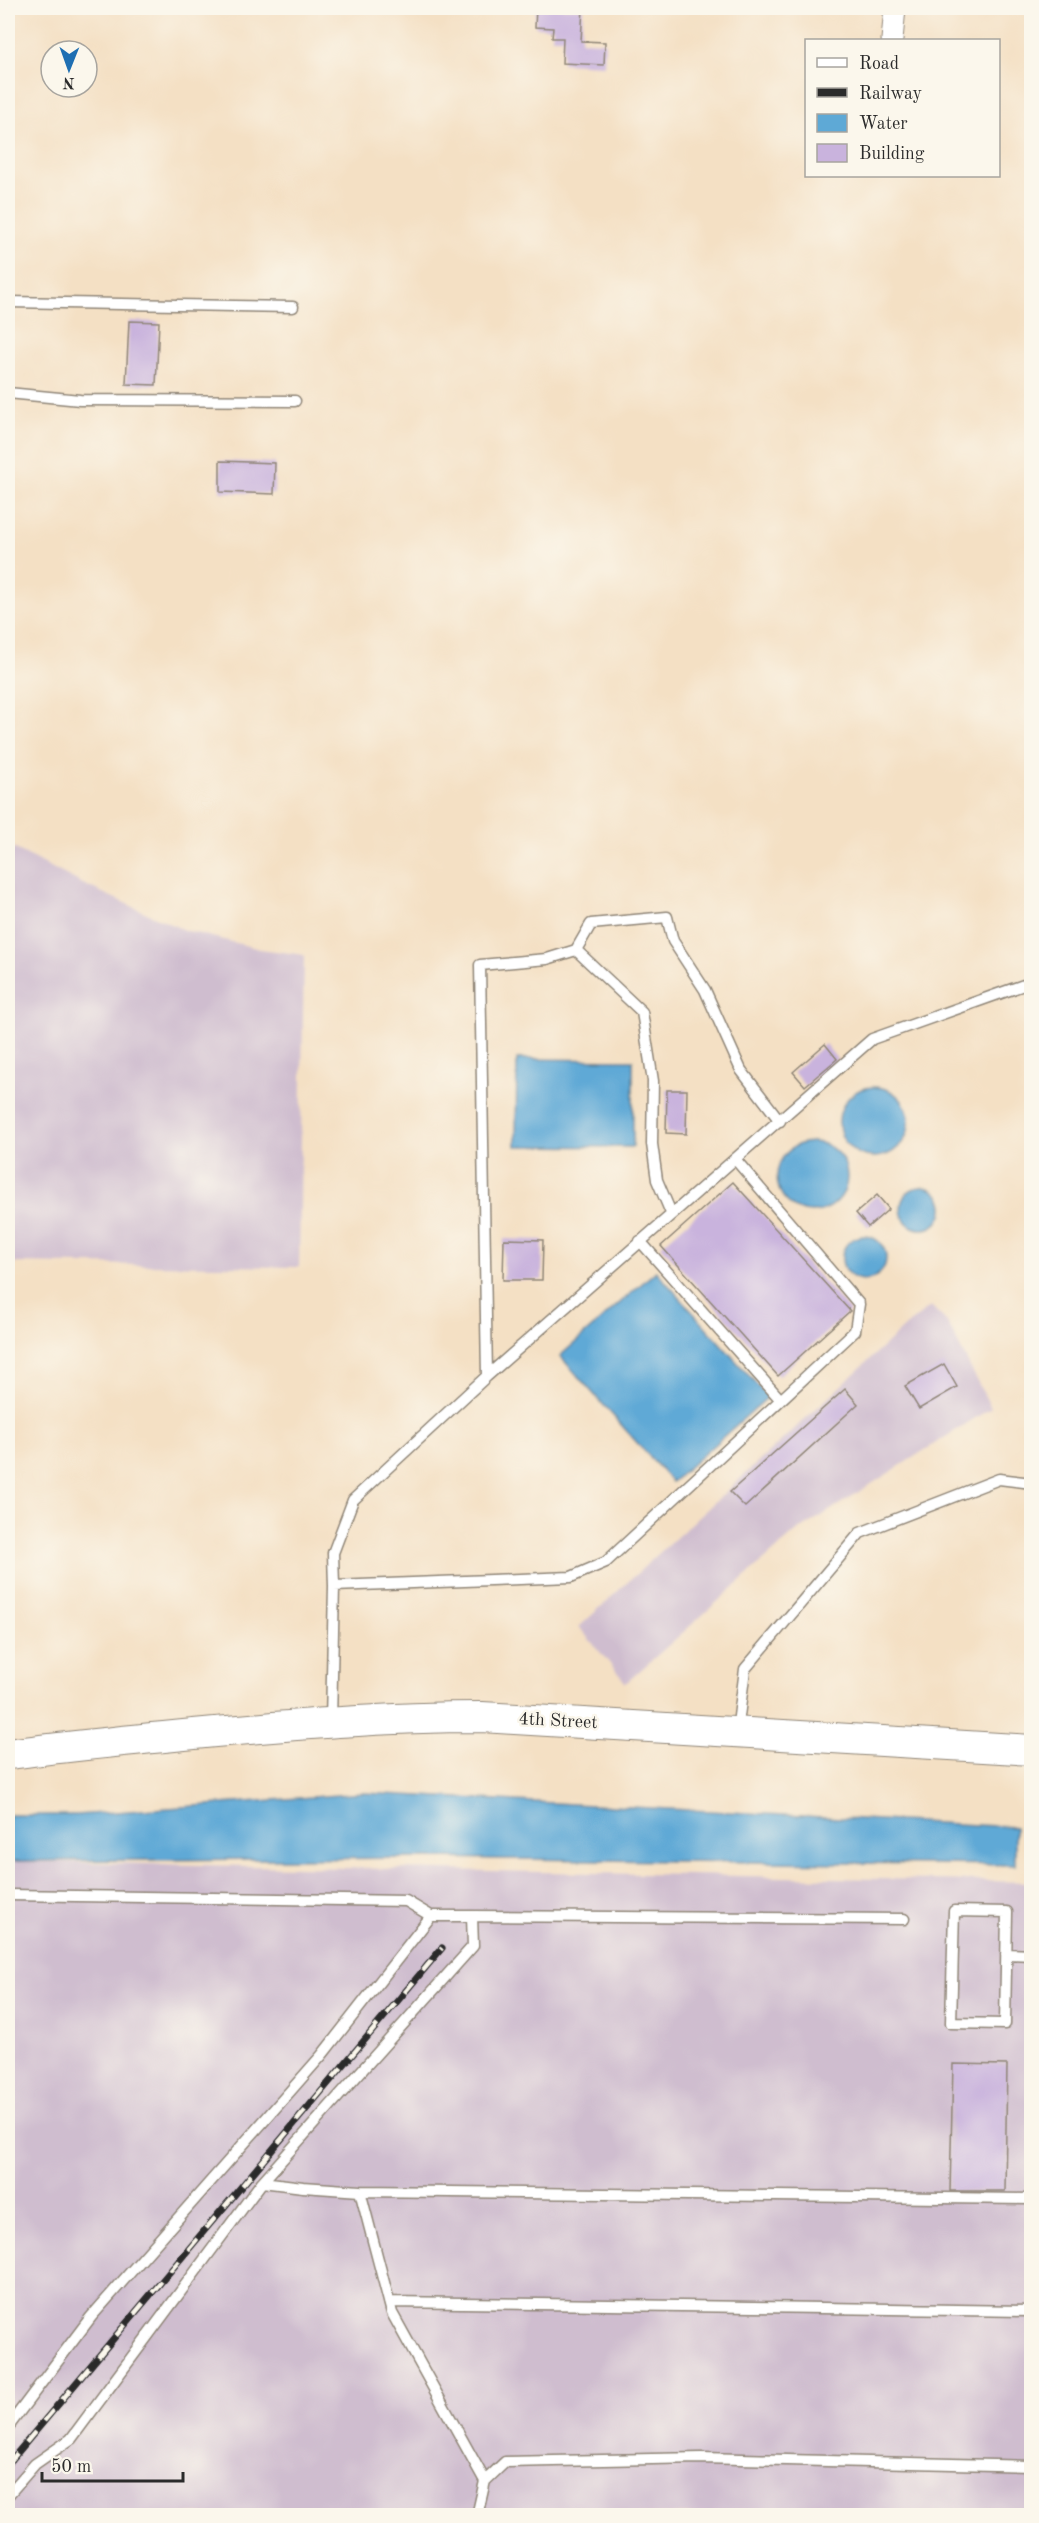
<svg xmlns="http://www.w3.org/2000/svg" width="1039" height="2523" viewBox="0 0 1039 2523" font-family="'Old Standard TT',serif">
<rect width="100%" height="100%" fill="#fbf7ec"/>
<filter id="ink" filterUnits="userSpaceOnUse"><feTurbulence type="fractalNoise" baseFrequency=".0167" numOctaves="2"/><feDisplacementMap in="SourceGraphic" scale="12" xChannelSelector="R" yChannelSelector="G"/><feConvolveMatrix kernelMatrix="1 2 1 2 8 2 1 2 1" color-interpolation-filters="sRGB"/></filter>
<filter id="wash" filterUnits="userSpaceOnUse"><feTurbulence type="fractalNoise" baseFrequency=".008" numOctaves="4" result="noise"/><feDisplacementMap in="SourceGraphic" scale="24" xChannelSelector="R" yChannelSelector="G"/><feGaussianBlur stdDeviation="1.35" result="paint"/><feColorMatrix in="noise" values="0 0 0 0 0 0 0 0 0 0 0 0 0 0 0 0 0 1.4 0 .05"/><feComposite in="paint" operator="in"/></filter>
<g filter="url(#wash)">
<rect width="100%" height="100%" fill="#f4e0c4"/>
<path fill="#cfbdcf" d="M8,845L83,884L184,930L260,949L304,955L299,1267L8,1263Z
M931,1306L947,1322L991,1408L796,1532L626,1683L579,1627L907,1325Z
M8,1861L1031,1882V2515H8Z"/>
<path fill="#5ea9d6" stroke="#446a80" stroke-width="1.5" d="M517,1059L633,1060V1147L516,1146Z
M839 1122a35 35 0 1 1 70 0a35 35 0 1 1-70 0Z
M777 1177a35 35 0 1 1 70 0a35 35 0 1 1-70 0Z
M901 1208a21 21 0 1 1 42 0a21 21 0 1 1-42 0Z
M842 1258a22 22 0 1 1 44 0a22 22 0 1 1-44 0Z
M656,1271L768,1397L672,1482L560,1356Z
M364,1793L1015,1827V1865L426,1858L8,1861V1815H77Z"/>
<g id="blocks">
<path fill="#c9b3dd" d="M536,8H583L581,41L605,42L604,65L562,63L563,38H552L553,28L535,27Z
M129,321L159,322L156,385L126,384Z
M220,461L275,463L274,494L220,492Z
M825,1044L837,1059L805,1086L793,1072Z
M667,1090H687L686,1134L666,1133Z
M733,1182L850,1311L778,1376L661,1246Z
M877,1195L889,1209L868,1227L856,1213Z
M504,1239L543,1240L542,1280H503Z
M944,1364L957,1387L919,1409L905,1386Z
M845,1389L858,1404L745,1507L730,1492Z
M953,2064L1007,2065L1005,2191H950Z"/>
</g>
</g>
<g filter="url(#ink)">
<use href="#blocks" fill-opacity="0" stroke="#908678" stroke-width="1.5"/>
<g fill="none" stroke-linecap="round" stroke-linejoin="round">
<g stroke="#908678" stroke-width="13">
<path id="lane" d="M8,302L293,307
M8,393L80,400L295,401
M671,1213L657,1180L652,1144L653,1081L642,1012L576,950L591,924L667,917L673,941L705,990L741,1070L780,1121
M640,1241L780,1399
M487,1376L480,965L547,959L576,950
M334,1586L571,1577L606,1562L855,1331L859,1304L735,1159
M331,1721L334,1586L333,1553L353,1500L487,1376L872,1039L1032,982
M737,1732L745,1669L860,1533L999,1479L1032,1483
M8,1895L406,1901L431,1916
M954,1911L1007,1912L1005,2024L951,2023Z
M472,1916L904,1919
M1006,1954L1032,1955
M1032,2199L360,2191L392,2313L485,2481L505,2462L701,2458L1032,2466
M389,2302L1032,2311
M8,2427L91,2317L322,2055L431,1916H472L473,1946L262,2182L303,2187L360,2191
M8,2495L35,2464L71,2439L262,2182
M477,2516L485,2481"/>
</g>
<g stroke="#908678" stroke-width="23">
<path id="street" d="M892,40L895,8"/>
</g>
<g stroke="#908678" stroke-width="32">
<path id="secondary" d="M8,1754C70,1746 132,1740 194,1734C291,1725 386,1717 482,1717L1032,1750"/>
</g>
<use href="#lane" stroke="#fff" stroke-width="10"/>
<use href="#street" stroke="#fff" stroke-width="21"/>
<use href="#secondary" stroke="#fff" stroke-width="30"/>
<g stroke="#2b2b2b" stroke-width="7">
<path id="rail" d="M8,2464L442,1948"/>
</g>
<use href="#rail" stroke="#fbf7ec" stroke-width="4.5" stroke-dasharray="14" stroke-linecap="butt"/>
</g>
</g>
<g text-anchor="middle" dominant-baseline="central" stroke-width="5" stroke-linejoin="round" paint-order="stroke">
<g font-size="18" fill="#2b2b2b" stroke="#fbf7ec">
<text transform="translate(558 1721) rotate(3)">4th Street</text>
</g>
</g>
<rect width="1039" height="2523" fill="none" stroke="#fbf7ec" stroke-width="30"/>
<rect x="805" y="39" width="195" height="138" fill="#fbf7ec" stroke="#a8a59f" stroke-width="1.5"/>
<rect x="817" y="58" width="30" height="9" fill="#ffffff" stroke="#a8a59f" stroke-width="1.5"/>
<text x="859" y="69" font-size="18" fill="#2b2b2b">Road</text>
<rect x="817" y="88" width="30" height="9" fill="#2b2b2b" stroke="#a8a59f" stroke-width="1.5"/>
<text x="859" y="99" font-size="18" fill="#2b2b2b">Railway</text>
<rect x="817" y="114" width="30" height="18" fill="#5ea9d6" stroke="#a8a59f" stroke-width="1.5"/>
<text x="859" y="129" font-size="18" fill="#2b2b2b">Water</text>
<rect x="817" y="144" width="30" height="18" fill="#c9b3dd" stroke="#a8a59f" stroke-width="1.5"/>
<text x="859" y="159" font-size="18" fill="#2b2b2b">Building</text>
<g transform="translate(69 69) rotate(181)"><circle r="28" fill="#fbf7ec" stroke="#a8a59f" stroke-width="1.5"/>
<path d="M0-4.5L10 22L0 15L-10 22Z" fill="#1f6fb2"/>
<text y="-9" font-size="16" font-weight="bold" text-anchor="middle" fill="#2b2b2b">N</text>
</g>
<path d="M42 2472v9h141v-9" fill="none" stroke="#2b2b2b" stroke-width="3"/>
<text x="51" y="2472" font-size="18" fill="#2b2b2b" stroke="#fbf7ec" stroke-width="4.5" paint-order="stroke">50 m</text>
</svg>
